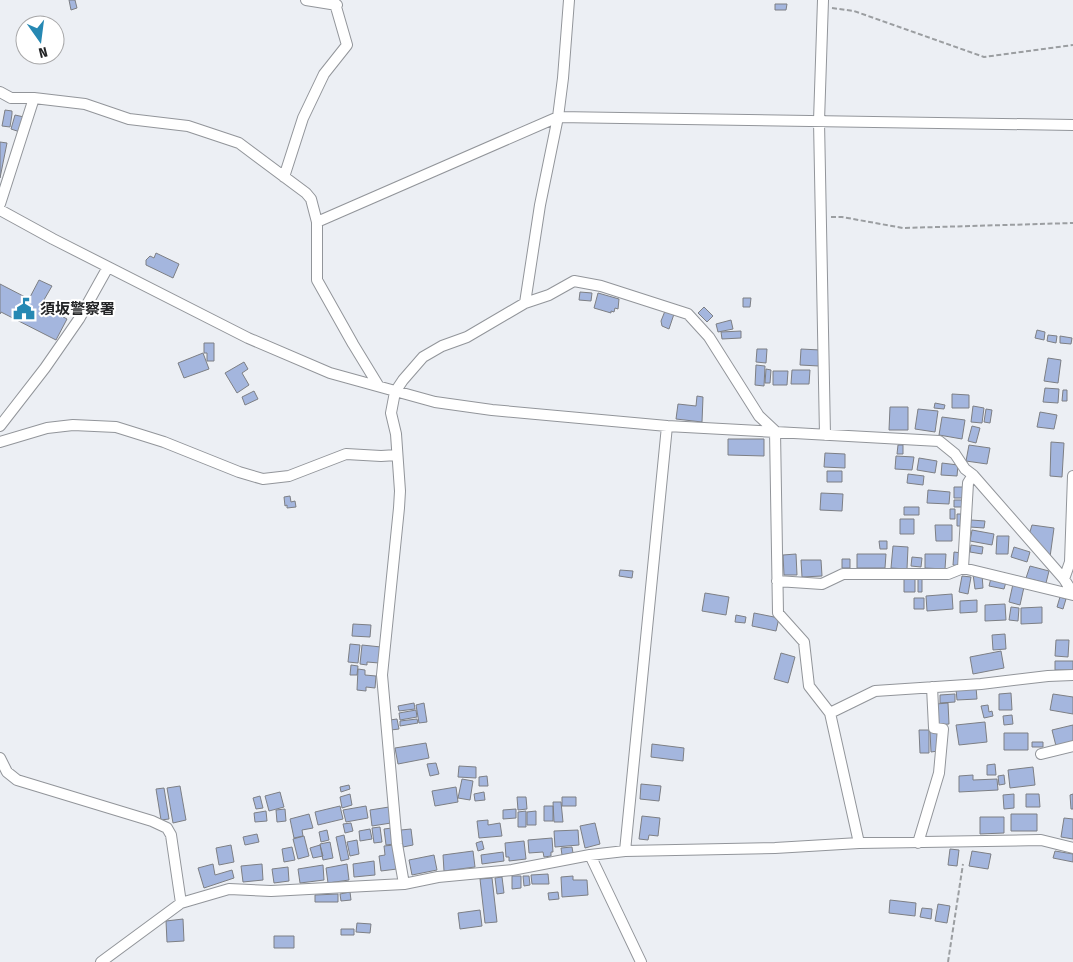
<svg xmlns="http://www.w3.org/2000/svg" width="1073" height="962" viewBox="0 0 1073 962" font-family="'Fira Sans Condensed','Noto Sans JP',sans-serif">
<rect width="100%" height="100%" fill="#eceff4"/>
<path fill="#a4b6de" stroke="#7d7f84" d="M69,0H75L77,8L71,10Z
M775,4H787L786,10H775Z
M5,110L12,111V114L10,127L2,126Z
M15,115L24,117L20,132L11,129Z
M0,142L7,143L0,178Z
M156,253L179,264L173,278L146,265V260L150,256L154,258Z
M39,280L52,286L41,305L67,319L56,340L1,312L0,314V284L29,299Z
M580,292L592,293L591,301L579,300Z
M598,293L619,299L618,309L615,308L614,312L611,311V313L594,308Z
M743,298H751L750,307H743Z
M704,307L713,316L707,322L698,313Z
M665,311L674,314L669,329L662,326L661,321Z
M731,320L733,329L718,332L716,324Z
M1037,330L1045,332L1044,340L1035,338Z
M741,331V338L722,339L721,332Z
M1048,335L1057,336L1056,343L1047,341Z
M1060,336L1072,338L1071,344L1060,343Z
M204,343H214V361H207V353H204Z
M757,349H767L766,363L756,362Z
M801,349L820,350L819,366L800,365Z
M203,353L209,369L184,378L178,363Z
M1048,358L1061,360L1058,383L1044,381Z
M244,362L248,369L242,373L249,385L237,393L225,373Z
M756,365L765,366L764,386L755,385Z
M766,369L771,370L770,383H765Z
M792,370H810L809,384H791Z
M773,371H788L787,385H773Z
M1045,388L1059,389L1058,403L1043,402Z
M1063,390H1067V401H1062Z
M254,391L258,399L245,405L242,397Z
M952,394L969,395V408H952Z
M697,396L703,397L702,422L676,419L678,404L696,406Z
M935,403L945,405L944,409L934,408Z
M973,406L984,408L982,423L971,422Z
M890,407H908V430H889Z
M918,409L938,411L935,432L915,429Z
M986,409L992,410L990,423L984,422Z
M1040,412L1057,415L1054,429L1037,427Z
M942,417L965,420L962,439L939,435Z
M972,426L980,428L976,443L968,441Z
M728,439H764V456L728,455Z
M1051,442L1064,443L1062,477L1050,476Z
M898,445H903V454H897Z
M969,445L990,448L987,464L966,461Z
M825,453L845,454V468L824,467Z
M896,456L914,457L912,470L895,469Z
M919,458L937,461L935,473L917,470Z
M942,463L958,465L957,476L941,475Z
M827,471H842V482H827Z
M908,474L924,476L923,485L907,483Z
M954,487H964V498H954Z
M928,490L950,492L949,504L927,503Z
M821,493L843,494L842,511L820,510Z
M290,496L291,502L295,501L296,507L287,508V505L285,506L284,497Z
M954,500H963V507H954Z
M904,507H919V515H904Z
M950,509H955V519H950Z
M957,514H963V526H957Z
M900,519H914V534H900Z
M971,520L985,521L984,528L970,527Z
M935,525H952V541H936Z
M1032,525L1054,528L1050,557L1029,535Z
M972,530L994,534L992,545L970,541Z
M997,536H1009L1008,554H996Z
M879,541H887V549H880Z
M971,545L983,547L982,554L970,552Z
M893,546L908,547L907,569L891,568Z
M1014,547L1030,552L1027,562L1011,557Z
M954,552L962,553L960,566L953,565Z
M796,554L797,575H784L783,555Z
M857,554H886L885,568H857Z
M925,554H946L945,569L925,568Z
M912,557L922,558L921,567L911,566Z
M842,559H850V568H842Z
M801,560H821L822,576L802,577Z
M1030,566L1049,571L1046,583L1026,578Z
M620,570L633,571L632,578L619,576Z
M973,574H982L983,588L975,589Z
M915,576V592H904V577Z
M962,576L971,577L968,594L959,592Z
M918,578H922V592H918Z
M991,578L1006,582L1004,589L989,586Z
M1013,584L1024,587L1020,605L1009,602Z
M705,593L729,597L726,615L702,611Z
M952,594L953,609L927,611L926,596Z
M1060,597L1066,599L1063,609L1057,607Z
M914,598H924V609H914Z
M977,600V612L960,613V601Z
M1005,604L1006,620L985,621V605Z
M1011,607L1019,608L1018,621L1009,620Z
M1042,607V623L1021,624V608Z
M754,613L779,618L776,631L752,626Z
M736,615L746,617L745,623L735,622Z
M353,624L371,625L370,637L352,636Z
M1005,634L1006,649L993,650L992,635Z
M1056,640H1069L1068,657L1055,656Z
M350,644L360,645L358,663L348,662Z
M362,645L381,647L379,663L367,662V665L360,664Z
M1001,651L1004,668L973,674L970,657Z
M781,653L795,657L788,683L774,679Z
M1055,661H1073V670H1055Z
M351,665L358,666L357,675H350Z
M358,669L365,670V675L376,676L375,688L366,687V691L357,690Z
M976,687L977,699L957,700L956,689Z
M1011,693L1012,710H999V694Z
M955,694V702L940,703V695Z
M1053,694L1073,697V714L1050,710Z
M414,703L415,709L399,711L398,706Z
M424,703L427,722L419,723L416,705Z
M948,703L949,724L937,725L936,704Z
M988,705L989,712L992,711L993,716L984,718L981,706Z
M416,710L417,717L400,720L399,713Z
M1012,715L1013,724L1004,725L1003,716Z
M397,719L399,729L391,730L390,720Z
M417,719L418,723L400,726V721Z
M985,722L987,742L959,745L956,725Z
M1073,725V741L1056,746L1052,730Z
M919,730H929V753H920Z
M930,731H937L938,751L931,752Z
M1004,733H1028V750H1004Z
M1032,742H1043V747H1032Z
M426,743L429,758L398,764L395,748Z
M652,744L684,748L683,761L651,757Z
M436,763L439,774L430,776L427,764Z
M995,764L996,775H987V765Z
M459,766L476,767V778L458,777Z
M1033,767L1035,785L1010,788L1008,770Z
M973,775V780L997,779L998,790L959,792V776Z
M1004,775L1005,784L999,785L998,776Z
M487,776L488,786H479V777Z
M462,779L473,781L470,800L458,798Z
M641,784L661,786L659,801L640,799Z
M349,785L350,789L341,792L340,787Z
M180,786L186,820L173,823L167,788Z
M456,787L458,802L435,806L432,791Z
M164,788L169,819L161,820L156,789Z
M280,792L284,807L269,811L265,796Z
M484,792L485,800L475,801L474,794Z
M350,794L352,805L342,808L340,797Z
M1014,794V808L1004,809L1003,795Z
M1026,794H1039L1040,807H1026Z
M1073,794V809H1071L1070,795Z
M260,796L263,808L256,809L253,798Z
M517,797H526L527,809L518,810Z
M562,797H576V806H562Z
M553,802H561L563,822H554Z
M340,806L343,819L318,825L315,812Z
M366,806L368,818L346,822L343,810Z
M544,806H553V821H544Z
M389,807L391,823L372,826L370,810Z
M285,809L286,821L277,822L276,810Z
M516,809V818L503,819V810Z
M266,811L267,821L255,822L254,813Z
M526,811V827H518V812Z
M536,811V825H527V812Z
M309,814L313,828L302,830L303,836L294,838L290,819Z
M1011,814H1037V831H1011Z
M642,816L660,818L658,836L649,835L648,840L639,839Z
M980,817H1004V833L980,834Z
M1064,818L1073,819V839L1061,837Z
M488,820V825L500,823L502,836L479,838L477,821Z
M351,823L353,831L345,833L343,824Z
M595,823L600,844L585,848L580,826Z
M380,827L382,842L374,843L372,828Z
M392,828L394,844L386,845L384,829Z
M370,829L372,839L360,841L359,831Z
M411,829L413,845L403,847L401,830Z
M327,830L329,840L321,842L319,832Z
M578,830L579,845L555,847L554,831Z
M257,834L259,842L245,845L243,837Z
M344,835L349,859L341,861L336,837Z
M304,836L309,856L298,859L293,839Z
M552,838L553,852H551V856L544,857L543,852L529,853L528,840Z
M357,840L359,854L350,856L347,842Z
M482,841L484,849L478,851L476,843Z
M524,841L526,859L509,861V857H506L505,843Z
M330,842L333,858L323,860L320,844Z
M231,845L234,862L219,865L216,848Z
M320,845L323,856L313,858L310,848Z
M394,845L397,869L381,871L379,856L385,855L384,846Z
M292,847L295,860L284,862L282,849Z
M572,847L573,853L562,855L561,848Z
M950,849L959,850L957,866L948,865Z
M473,851L475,867L444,871L443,855Z
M972,851L991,854L988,869L969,866Z
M1055,851L1073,854V862L1053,858Z
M503,852L504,861L482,864L481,855Z
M434,855L437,870L412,875L409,860Z
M374,861L375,875L354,877L353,864Z
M213,864L215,875L232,870L234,878L204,888L198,868Z
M262,864L263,880L243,882L241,866Z
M347,864L349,880L328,883L326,868Z
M323,865L324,880L300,883L298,869Z
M288,867L289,881L274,883L272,869Z
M548,874L549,884H532L531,875Z
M512,876H521V888L512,889Z
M523,876H529L530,885L524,886Z
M573,876V880H587L588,895L562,897L561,877Z
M502,877L504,893L497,894L495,878Z
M492,878L497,922L485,923L480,879Z
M350,892L351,900L341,901L340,894Z
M558,892L559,899L549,900L548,893Z
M338,894V902H315V895Z
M890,900L916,903L915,916L889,913Z
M938,904L950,906L947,923L935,921Z
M922,908L932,909L931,919L920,917Z
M480,910L482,926L460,929L458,913Z
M183,919L184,941L167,942L166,921Z
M357,923L371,924L370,933L356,932Z
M341,929H354V935H341Z
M274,936H294V948H274Z"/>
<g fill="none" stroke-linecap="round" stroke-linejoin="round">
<g stroke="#92959a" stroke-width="12">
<path id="minor" d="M306,0L337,5
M823,0L819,121L825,435
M0,92L11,98H34L85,104L129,119L188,126L239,143L306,193L311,199L317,222V280L353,344L378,385
M284,177L303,118L324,74L347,45L334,0
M0,204L34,98
M0,210L53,239L248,338L330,373L435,402L492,410L667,426L939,441L955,454L965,469L973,475L1064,579L1073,593
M317,222L558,117L1073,125
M525,303L540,205L558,117L563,78L569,0
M0,426L45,368L79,319L108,267
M0,442L47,428L73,425L116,427L164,442L239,472L263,479L289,476L346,454L381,456L397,455
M963,568L968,483L973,475
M1064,579L1070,562L1073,476
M777,581L822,584L843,574H948L963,568L1073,595
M830,713L875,691L981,684L1048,676L1073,675
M1041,754L1073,746
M0,758L7,772L17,780L152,821L167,828L171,835L181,903
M918,843L939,773L943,729L934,728L932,687
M625,851L667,426
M590,855L641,962
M404,884L397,844L382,675L399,508L400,491L396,434L391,413L395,392L403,380L423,357L442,346L467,337L525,303L549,295L574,281L601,286L688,314L709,337L759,416L775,431L778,613L804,642L809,686L830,713L859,843
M101,962L181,903L229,889L271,891L404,884L438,877L512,870L590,855L625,851L775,848L859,843L1041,840L1073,848"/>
</g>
<path stroke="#9b9ea1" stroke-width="2" stroke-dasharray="5 2.5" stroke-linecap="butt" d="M832,8L854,11L984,57L1073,45
M831,217H842L903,228L1073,223
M948,962L963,864"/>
<use href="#minor" stroke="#fff" stroke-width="10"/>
</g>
<defs>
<g id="civic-bare" transform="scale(1.725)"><path d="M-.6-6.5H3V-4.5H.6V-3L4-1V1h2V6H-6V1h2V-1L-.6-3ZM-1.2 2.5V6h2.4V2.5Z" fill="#2688b3" stroke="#fff" stroke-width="2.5" paint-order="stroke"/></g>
</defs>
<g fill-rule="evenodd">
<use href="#civic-bare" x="24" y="309"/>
</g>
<g text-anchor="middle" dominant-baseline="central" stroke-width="4" stroke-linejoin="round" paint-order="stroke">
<g font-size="15" font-weight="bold" fill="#232426" stroke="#fff" text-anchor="start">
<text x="40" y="309">須坂警察署</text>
</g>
</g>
<g transform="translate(40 40) rotate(166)"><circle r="24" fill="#ffffff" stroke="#a7a7a8"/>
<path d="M0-4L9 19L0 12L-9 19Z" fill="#2688b3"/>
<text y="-8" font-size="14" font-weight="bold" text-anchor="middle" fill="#232426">N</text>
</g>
</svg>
